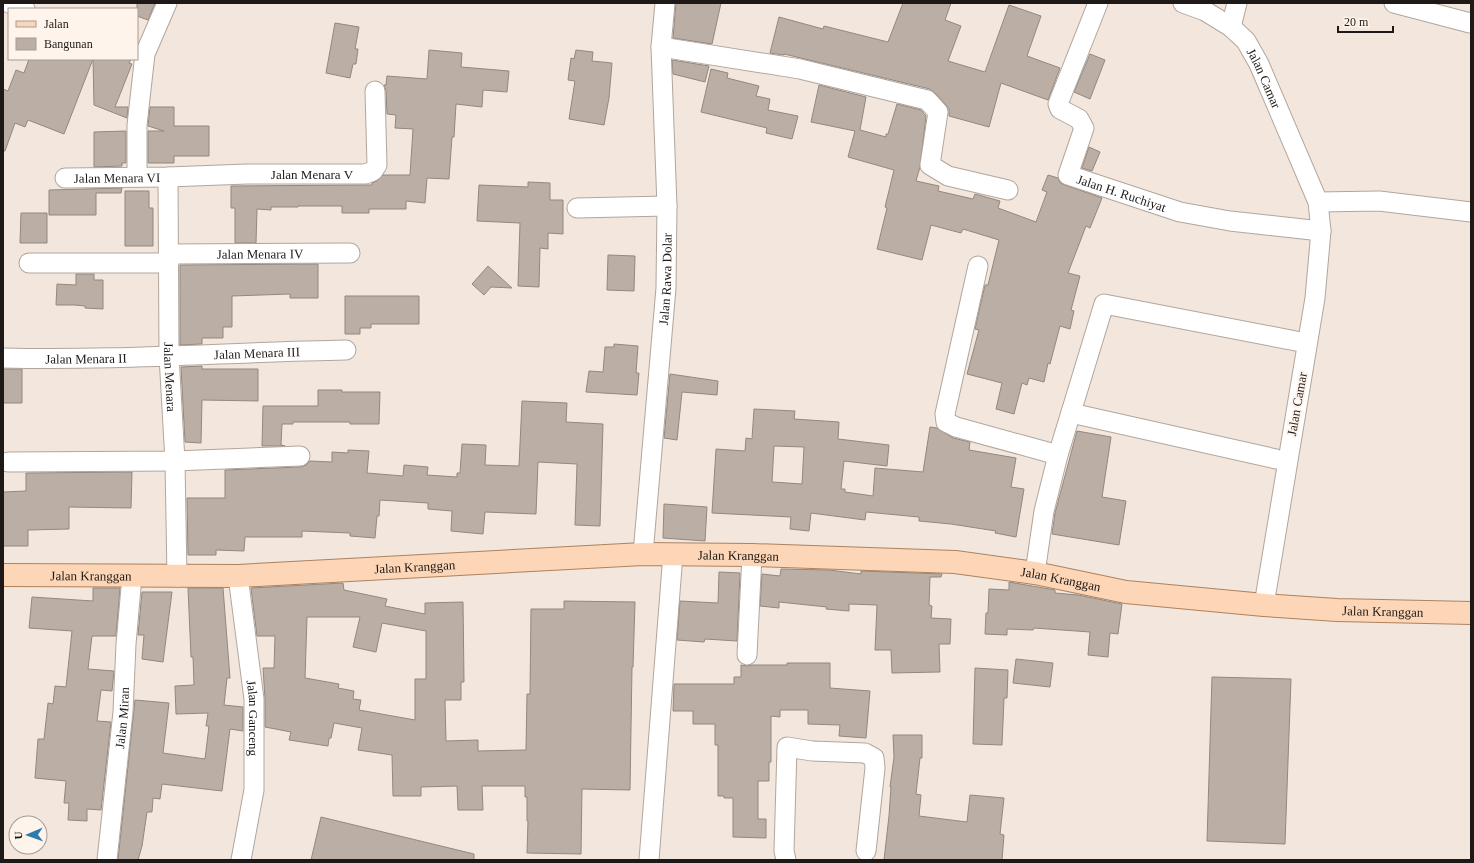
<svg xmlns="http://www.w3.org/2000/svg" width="1474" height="863" viewBox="0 0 1474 863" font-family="'Times New Roman',serif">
<rect width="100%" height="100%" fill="#f2e6dd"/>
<path fill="#baaea5" stroke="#93887f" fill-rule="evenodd" d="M137,3H155L148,20L137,16Z
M676,3H721L712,44L673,38Z
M903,3H951L945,20L961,26L948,61L985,72L1009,5L1041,16L1027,56L1060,68L1048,100L1001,83L989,127L949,116V109L946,105L935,93L930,89L784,54V55L770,53L779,17L823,29L824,26L888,42Z
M335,23L359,27L355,49H358L356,64H353L350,78L326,73Z
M429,50L462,53L461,67L509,71L507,92L483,90L482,107L456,104L454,137H452L449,179L427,178L425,203L406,201V209H369V213H342V206H298V207H271V210L257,209L256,243H235V208H231V186L365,185H372V183L377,181L383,175H410L413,129L395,128L396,115L387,114L386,91L384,85H386L387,76L427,79Z
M576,50L593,52L592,61L612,63L609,98L604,125L569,119L575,81L568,80L571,58L574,59Z
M1090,54L1105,60L1090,99L1074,92Z
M29,59H93L64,134L28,120L25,127L15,123L5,151H3V89L8,91L16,70L24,73Z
M93,59H131L129,63L132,64L115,107H128L127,118L94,105Z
M672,60L709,66L705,82L673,74Z
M711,69L728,73L727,78L759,86L756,96L770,99L768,110L798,116L792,139L766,133L767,128L701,112Z
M819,85L866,97L860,130L886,137V134H888L897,104L921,110L926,116L920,167L916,181L939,186L938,191L973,199L975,194L1000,201L998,208L1036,222L1047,192L1042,190L1048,175L1058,178L1060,183L1065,185L1102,198L1090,228L1086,226L1068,273L1080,276L1071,310L1074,311L1070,329L1060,326L1050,364L1048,363L1044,382L1029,378L1027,385L1022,383L1014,414L996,409L1002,383L967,374L979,330L975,329L985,285H988L999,240L963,229L961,233L931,225L922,260L877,249L887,208L885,207L894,170L848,157L855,131L811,122Z
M150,107H174V126H209V156H174V163H148V131H164L148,126Z
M126,131V163H122V166L94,167V132Z
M1089,147L1100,152L1092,171L1082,168Z
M528,182L550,183V200H563V234L548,233V249L540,248L539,287L518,286L520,223L477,221L479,185L528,187Z
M122,188L121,193H96V215H49V190Z
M125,191H149V208H153V246H125Z
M21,213H47V243H20Z
M608,255L635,256L634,291L607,290Z
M318,264V298H290V294L232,296V327H223V338H202V344L180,345V265Z
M488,266L512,288L491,287L484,295L472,284Z
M76,274H94V280H103V309L85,308V306L75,305H56L57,284L76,285Z
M345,296H419V324H371V328H360V334H345Z
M614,344L638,346L636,373H639L637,395L586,392L589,371L603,372L605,347H614Z
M202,366V369H258V401L202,400L201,443L185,442L181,367Z
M3,369H22V403H3Z
M670,374L718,381L717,395L682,392L677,440L664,438Z
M318,390H342V392H380L379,424H350V422H293V424H282L281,445L285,446H262L263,406H318Z
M522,401L567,403L566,422L603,424L600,526L575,525L577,464L538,462L536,514L485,512L483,534L451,531L452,511L428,509V503L380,500L379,516H377L375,538L350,536V533L302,531V537H245L244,551L216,550V555H188L187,498H225V470L300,467L306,465L310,461L332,462V452L348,453V450L369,451L367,473L403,476L404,465L428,467L427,475L457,477V473H460L462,444L486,445L485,465L519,466Z
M754,409L795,411L794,419L839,422L838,439L889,445L887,466L844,461L841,489H845V492L873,496L875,468L923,472L930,427L937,428L953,438L970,442L969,450L1016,458L1011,487L1024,489L1016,537L995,533L996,531L951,524L919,521V517L866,512L865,520L811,513L809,531L790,529L791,517L712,513L716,449L745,451L746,438L752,439ZM774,446L804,447L802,484L772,482Z
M1077,431L1111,437L1102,497L1126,501L1119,545L1052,534L1055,513Z
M132,472L131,508L69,507V529L28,530V546H3V492L26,491V473Z
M664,504L707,507L705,541L663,538Z
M781,569L829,570L861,574V571L942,574L941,577H930L929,605L932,606L931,618L951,619L950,644H939L940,672L892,673L891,650H875L877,605L849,604V611L826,609L827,607L779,602V608L760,606L762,574L780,576Z
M719,572L740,573L737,641L705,639L704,642L677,640L680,601L718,603Z
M1009,582L1055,590V593L1078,595L1122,604L1118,634L1110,633L1108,657L1088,655L1090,632L1034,628L1033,630L1007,629V635L985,634L986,613H988L989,589L1009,590Z
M343,583L344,590L387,599L385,606L425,614V603L463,602L464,682H461V700H445L446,741L478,740V751L526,750L527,694H530L531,609H564V601L635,602L633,667H632L630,790L582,789L581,854L527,853L528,821H527V797H525V786H482L483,810H458L457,786L421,787V796H393L392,755L358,750L362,728L334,723L331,738H329L328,746L289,740L291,732L265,727V699L263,668H274L275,636H257L251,588ZM307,617H360L353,647L376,652L382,623L426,631V679H415V720L359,710L361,700L353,699L354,691L338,688L339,684L305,678Z
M93,588H120L116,636H92L88,669L114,671L112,691L101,690L97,721L111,722L101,810L87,809V821L68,820L69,803H64L66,781L35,778L38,739H44L48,703L53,704L55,686L66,687L72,631L29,628L32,597L93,601Z
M188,588H223L230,678H227L224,705L243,707V731L230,729L222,791L162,784L160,799L153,798L152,812H147L142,846L138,860H118L135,700L169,703L163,753L205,759L209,726H206L208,713L176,714L175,686L194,685L193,657H191Z
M142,592H172L163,662L142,659L144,635H138Z
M1016,659L1053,663L1050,687L1013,683Z
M787,663H830V688L870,691L866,738L839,736L840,725L808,724V710H780V717L771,716V762H769V781H758V819H766V838L733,837V798H724V796H718V745H715V724H693V711H673L674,684H734V677H741V665L747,666L752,665H787Z
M975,668L1008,670L1007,698H1004L1002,745L973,744Z
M1212,677L1291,679L1285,844L1207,841Z
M893,735H922V758H920L916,794L921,795L919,816L967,822L970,795L1004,798L1000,834L1004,835L1002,860H884L889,816L891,787H890L894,757Z
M321,817L474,854V860H311Z"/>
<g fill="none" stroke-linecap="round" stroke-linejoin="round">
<g stroke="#b1a69d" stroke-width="21">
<g id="minor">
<path d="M9,3L25,9"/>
<path id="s1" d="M1098,3L1058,104L1060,109L1079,119L1084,128L1068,175L1180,212L1230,221L1321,231"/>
<path id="s2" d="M1183,3L1205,11L1231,27L1246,41L1259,64L1318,202L1321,231L1315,298L1264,605"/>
<path d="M1394,3L1470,23L1471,22"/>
<path d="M1231,27L1237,3"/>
<path d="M661,47L800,69L927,100L938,112L930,165L948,176L1008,190"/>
<path d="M137,177V125L145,54L167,3"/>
<path id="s3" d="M168,177L169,356L175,461L177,577"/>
<path id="s4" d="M65,178L168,177L247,174H365L373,171L377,165L375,91"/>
<path d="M1318,202L1379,201L1471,212"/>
<path d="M577,208L667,206"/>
<path id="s5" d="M169,254L350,253"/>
<path d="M29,263H169"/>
<path d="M978,266L945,414L946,422L956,427L1058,455"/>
<path id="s6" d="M3,358C117,361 231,352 346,350"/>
<path d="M1071,413L1276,459"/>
<path d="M8,462L175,461L300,456"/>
<path id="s7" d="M643,554L666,288L667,206L661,47L665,3"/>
<path d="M1035,573L1044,511L1058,455L1104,304L1301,342"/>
<path id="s8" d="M238,576L254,699V790L241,860"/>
<path d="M747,655L752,555"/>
<path id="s9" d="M107,860L123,712L126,644L132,576"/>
<path d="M649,860L673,554"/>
<path d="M786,860L784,851L787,747L812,751L865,753L874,758L875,768L866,851"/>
</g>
</g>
<g stroke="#ad825f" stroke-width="24">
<g id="major">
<path id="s10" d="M3,575L238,576L643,554L752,555L955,562L1035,573L1126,592L1264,605L1337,610L1471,613"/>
</g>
</g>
<use href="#minor" stroke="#fff" stroke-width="19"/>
<use href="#major" stroke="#fcd6b6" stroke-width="22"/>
</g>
<g text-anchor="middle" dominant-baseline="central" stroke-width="4" stroke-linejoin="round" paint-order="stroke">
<g font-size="13" fill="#1e1916" stroke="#fef4ec">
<text stroke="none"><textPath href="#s2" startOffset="116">Jalan Camar</textPath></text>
<text stroke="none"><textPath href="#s4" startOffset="247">Jalan Menara V</textPath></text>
<text stroke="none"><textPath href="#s4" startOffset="52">Jalan Menara VI</textPath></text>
<text stroke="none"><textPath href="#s1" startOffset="252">Jalan H. Ruchiyat</textPath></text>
<text stroke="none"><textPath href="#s5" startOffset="91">Jalan Menara IV</textPath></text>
<text stroke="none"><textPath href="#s7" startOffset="276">Jalan Rawa Dolar</textPath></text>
<text stroke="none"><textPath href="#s6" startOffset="254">Jalan Menara III</textPath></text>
<text stroke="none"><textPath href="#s6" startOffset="83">Jalan Menara II</textPath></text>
<text stroke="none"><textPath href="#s3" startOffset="200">Jalan Menara</textPath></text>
<text transform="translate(1297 404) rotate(-80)">Jalan Camar</text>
<text stroke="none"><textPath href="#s10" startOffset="736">Jalan Kranggan</textPath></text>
<text stroke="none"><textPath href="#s10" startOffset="412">Jalan Kranggan</textPath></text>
<text stroke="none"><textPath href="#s10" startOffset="88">Jalan Kranggan</textPath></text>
<text stroke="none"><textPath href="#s10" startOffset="1060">Jalan Kranggan</textPath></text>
<text stroke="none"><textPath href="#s10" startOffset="1384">Jalan Kranggan</textPath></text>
<text stroke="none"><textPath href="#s9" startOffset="143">Jalan Miran</textPath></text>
<text stroke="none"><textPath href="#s8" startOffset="143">Jalan Ganceng</textPath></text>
</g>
</g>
<rect width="1474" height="863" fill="none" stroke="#1e1916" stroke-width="8"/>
<rect x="8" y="8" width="130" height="52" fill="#fef4ec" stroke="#a49c96"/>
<rect x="16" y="21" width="20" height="6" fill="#fcd6b6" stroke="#a49c96"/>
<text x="44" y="28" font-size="12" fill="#1e1916">Jalan</text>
<rect x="16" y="38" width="20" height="12" fill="#baaea5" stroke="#a49c96"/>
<text x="44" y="48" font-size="12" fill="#1e1916">Bangunan</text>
<g transform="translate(28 835) rotate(268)"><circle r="19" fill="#fef4ec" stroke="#a49c96"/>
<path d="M0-3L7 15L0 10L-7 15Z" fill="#2e7bae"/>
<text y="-6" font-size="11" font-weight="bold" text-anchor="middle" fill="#1e1916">U</text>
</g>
<path d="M1338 26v6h55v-6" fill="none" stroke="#1e1916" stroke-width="2"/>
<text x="1344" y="26" font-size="12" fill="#1e1916" stroke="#fef4ec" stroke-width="3" paint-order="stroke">20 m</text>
</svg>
